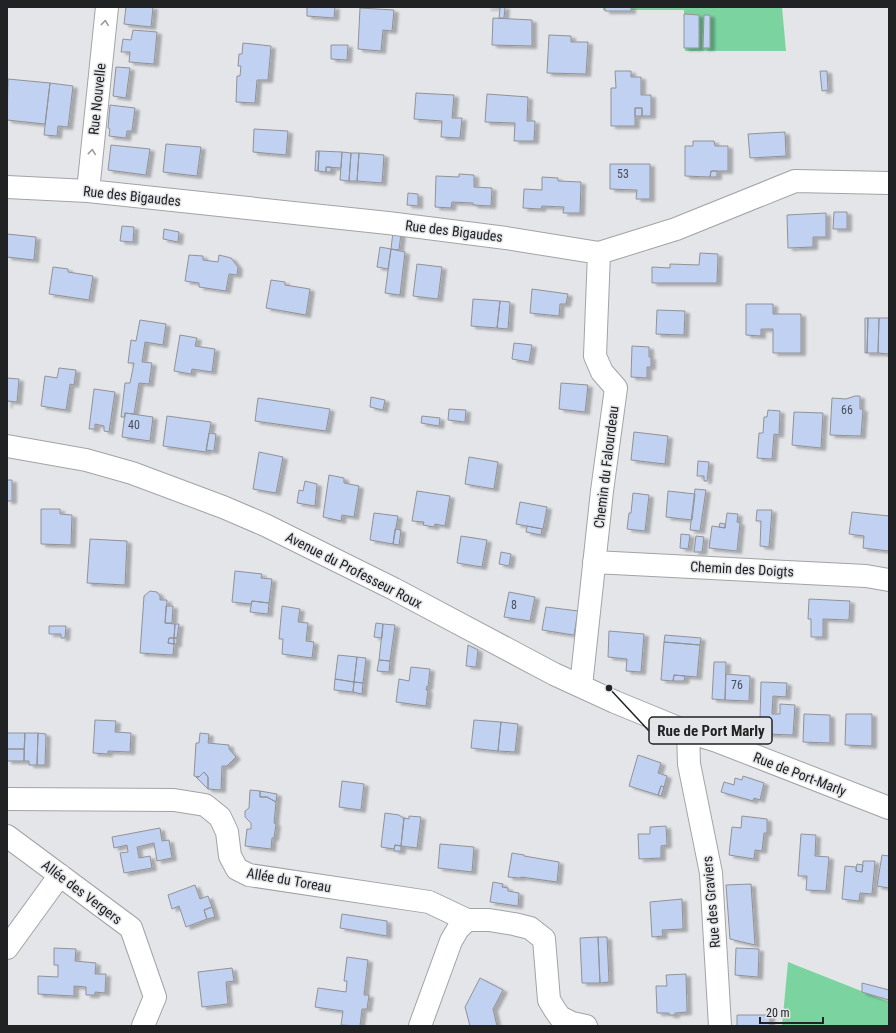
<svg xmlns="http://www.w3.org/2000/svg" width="896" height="1033" viewBox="0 0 896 1033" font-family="'Roboto Condensed',sans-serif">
<defs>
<filter id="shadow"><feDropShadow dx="4.5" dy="2.5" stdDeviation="1" flood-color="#0004"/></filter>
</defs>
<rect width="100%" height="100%" fill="#e4e5e9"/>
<path fill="#7bd49f" d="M603,7H782L786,51H685L684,10H603Z
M788,962L889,1002V1026H782Z"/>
<path fill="#c1d1f2" stroke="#919296" filter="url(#shadow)" d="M126,7H153L151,27L124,24Z
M307,7H335L334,18L307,16Z
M486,7H505L504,18H499L500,8Z
M605,7H631V11H605Z
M360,8L394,10L392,31L383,30L381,51L358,49Z
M684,14L699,15V48H684Z
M704,15H710V48H703Z
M493,18L532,20V46L492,45Z
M133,30L157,32L154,64L129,62L130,52H121L123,39L131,40Z
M549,35L571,36V42H588L586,74L547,73Z
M243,43L271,46L268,80H257L255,103L236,102L237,76H240L241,66H238L239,54H242Z
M331,45H348L347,60L331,59Z
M116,67L130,68L126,98L113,96Z
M615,71H631V77H641V95H651V116H642V108H635V126H611V88H616Z
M820,71H827L828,90L822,91Z
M8,79L50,83L45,124L7,120Z
M50,83L73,86L68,127L58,126L57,136L44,135Z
M416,93L454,95L452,118H462L460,138L441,137L442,121L414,119Z
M487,94L528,97L527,121H535L534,141H514L515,123L485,122Z
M110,105L135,108L132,131H127L126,138L109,136L110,129L108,128Z
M635,108H642V116H635Z
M254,129L288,131L286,155L253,152Z
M785,132L786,156L750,158L748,134Z
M693,141H714L715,146H728V171H711L710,177L685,176V146H693Z
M166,144L201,147L197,176L163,172Z
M111,145L150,149L146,175L108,170Z
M316,151H319L318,171H315Z
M319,151L342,152L341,168L326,167V172L318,171Z
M342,152L351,153L349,181L340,180Z
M351,153H359L357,181H349Z
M359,153L384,155L382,183L357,181Z
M610,164H650V199H636L637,190L610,189Z
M326,167H331V172H326Z
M711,171H717V177H710Z
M459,174L474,175V187L492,188L491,206L473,205V203L452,202L451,208L435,207L436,176L459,177Z
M542,177L558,178V181L581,182L580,213H563L564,207L542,206L541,209L523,208L524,189L542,190Z
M408,193L418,194V206L407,205Z
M834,212H847V229H833Z
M826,213V237H813V247L788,248L787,215Z
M122,226L134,227L133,242L120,241Z
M164,229L179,232L178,242L163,239Z
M393,232L401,233L399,250L391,249Z
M7,234L36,237L34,260L7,257Z
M380,247L391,249L388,269L377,267Z
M391,249L405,252L400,295L385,293Z
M700,253L718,254L717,283H652V267L670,268V264L699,265Z
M189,255L203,256V260L218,262L219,255L231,258L238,267L237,275L229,274L226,291L199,287V283L185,281Z
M417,264L442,267L438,299L413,296Z
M53,267L68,269V272L93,276L89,300L49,294Z
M271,280L285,282V285L310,289L306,315L266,308Z
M532,289L568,294L566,304H560L559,316L530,313Z
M473,299L500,301L497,328L471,326Z
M500,301L510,302L508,329L497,328Z
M746,304H773V314H801V353H773V329H761V336L746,335Z
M657,310L685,311L684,335L656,334Z
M865,318H868L867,353H865Z
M868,318H879L878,353H867Z
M879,318H889V354L878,353Z
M140,320L166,324L163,345L145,342L142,362L152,363L149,384L139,383L134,414L125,413V417H121L125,383H130L134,363H128L131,340L136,341Z
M180,335L197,338L195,346L215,349L212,372L192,369L191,374L174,371Z
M514,343L532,345L529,362L512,359Z
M632,346L649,347V357H651V367H647V378L631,377Z
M59,368L76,370L74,385L70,384L66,410L41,406L45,376L57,378Z
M7,378L19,379L17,402L8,401L7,406Z
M561,383L588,385L585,412L559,409Z
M94,389L115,392L109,432L104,431V426L95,424V429H89Z
M855,396H860V409H863L861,436L830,435L832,398L846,399Z
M371,397L385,400L383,410L370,407Z
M258,398L330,409L326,431L255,421Z
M449,409L466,410L465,422L448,420Z
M768,410L780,411L779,435L774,434L772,459L757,458L759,433H763L764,417H767Z
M794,412L823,413L821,448L792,445Z
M125,413L153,417L150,441L122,437Z
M167,416L211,422L206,452L163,446Z
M422,416L440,418L439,426L421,423Z
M634,432L668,436L665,464L631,460Z
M209,433L216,434L214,451L206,450Z
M259,452L283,457L276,493L253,489Z
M469,457L498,462L494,489L465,484Z
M698,461L709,462L707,481H704V476H697Z
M329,475L344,478V483L359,486L354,517L342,515L341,521L323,517Z
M7,480H12V501H7Z
M305,481L317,484L315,506L297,503L299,490L303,491Z
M695,489L706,490L700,531L690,530Z
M417,491L450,496L445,526L435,524L434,527L423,525L424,522L412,521Z
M668,491L695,494L692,520L666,517Z
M633,493L649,495L645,531L627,529L629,513H631Z
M520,502L547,507L543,529L516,524Z
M41,509H60V514L72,515L71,545L41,544Z
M757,510H772L769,547L760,546L761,521H756Z
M852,512L889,516V551L863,548L864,536L849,534Z
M374,513L398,516L393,544L370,540Z
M727,513L738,514L737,522L740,523L737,551L709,548L712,526L725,528Z
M720,523L725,524V528L719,527Z
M527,526L542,529L541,535L526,532Z
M395,529L401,530L399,545L393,544Z
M681,534L690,535L688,549L680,548Z
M461,536L487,540L482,567L457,563Z
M696,536L704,537L702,552H694Z
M90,539L127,541L125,585L87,583Z
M501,552L511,554L509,566L499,564Z
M235,571L262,574L261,578L272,579L269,603L252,601L251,604L232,602Z
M150,591L157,592L160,596V600H167L165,623L175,624L174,638H169L168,643L174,644L173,655L140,653L144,596Z
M509,592L535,597L530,621L504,617Z
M809,599L850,601L849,620L823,619V637H811V619H808Z
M252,601L269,603L268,614L250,612Z
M166,606H173L172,623H165Z
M282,606L300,609L298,622L308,623L306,641L314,642L312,658L282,654L283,639H279Z
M546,607L578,611L574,635L542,630Z
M376,623L383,624L382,638L374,637Z
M175,624H179L177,638H174Z
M383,624L395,625L390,661L379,660Z
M49,626H66L65,638H61V634H49Z
M609,631L644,634L641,672L626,671L627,659L608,657Z
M665,635L701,638L700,645L664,642Z
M169,638H174V644L168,643Z
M174,638H177V644H174Z
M664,642L700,645L697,677L674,675L673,681L661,680Z
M468,645L478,650L476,667L466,666Z
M338,655L357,657L354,682L335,679Z
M357,657L366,658L363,683L354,682Z
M379,660L390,661L389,672L377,671Z
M714,662H726L725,700L712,699Z
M411,667L430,669L428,687L427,686L426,690H428L426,706L396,702L399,679L409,681Z
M726,674L750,676L749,701L725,700Z
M674,675L685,676L684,681H673Z
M335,679L354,682L353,692L334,690Z
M354,682L363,683L362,694L353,692Z
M761,682L787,683L786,697L773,696L772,714H780V704L795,705L793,735L767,734V720H760Z
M804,714L830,715V743L803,742Z
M846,714H872V746L845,745Z
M95,720L116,721L115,732L131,733L130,752L108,751V754L93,753Z
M474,720L501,722L498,751L471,748Z
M501,722L518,724L515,752L498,751Z
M7,733H25L24,749H7Z
M25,733H38L37,765H29V761H24Z
M38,733L46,734L45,765H37Z
M200,733L209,734L208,743L229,745V749L236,757L227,766H222L221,790L208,789V777L204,772L199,777L194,776L196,743H199Z
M7,749H24V761H7Z
M638,755L661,763L658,773L667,776L664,787L661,786L658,795L629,786Z
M204,772L208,777V789L196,777H199Z
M743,776L764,783L760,800L754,798L753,801L721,792L724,782L734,785L735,778L742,780Z
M342,781L364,784L361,810L339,807Z
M661,786L664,787L661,796L658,795Z
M250,790L260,791V797H267L276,802L274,823L276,824L274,838H272L271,849L245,846L247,829H251V823L245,817V811L249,808Z
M260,791L277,794L276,802L267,797H260Z
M385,813L399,815L403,818H404L401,846L395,845L394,849L381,847Z
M409,816L421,817L417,848L401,846L404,818L409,819Z
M742,816L767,819V833H764L762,851L755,850L754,859L729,855L732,827L741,828Z
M666,826L667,845L661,846V858L639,859L638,834H650V827Z
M160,828L162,841L169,840L172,858L157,861L154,843L137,847L139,858L150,856L152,868L124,873L120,853L128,852L127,845L114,848L112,837Z
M801,834L816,835L815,856L829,857L826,891L806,890L807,876H798Z
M440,844L474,847L472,872L438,868Z
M395,845L401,846V851H394Z
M512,853L524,855V856L559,862L557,882L521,877L520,878L508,877Z
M882,855L889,856V888L877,886Z
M863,861H875L872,894L860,893L859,901L842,899L845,866L856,867V871L862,872Z
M857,864L863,865L862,872L856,871Z
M493,882L503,884L502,887L508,888V891L519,893L518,906L490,902Z
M751,884L755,945L730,939L726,885Z
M195,885L200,899L208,896L212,907L204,910L207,919L186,927L179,906L172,909L168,895Z
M682,899L683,929L662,930L663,936L652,937L650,902Z
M212,907L215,917L207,919L204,910Z
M342,914L387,921V936L340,928Z
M598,937H607L609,982L600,983Z
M598,937L600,983H582L580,938Z
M54,948L76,949L75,961L96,963L95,974H106L105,993L95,992V995H86V987L74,986V996L38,994V976L58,977V965H54Z
M736,948L759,949L758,977L735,975Z
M347,957L368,960L364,995H369L367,1009H362L360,1026L341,1025L343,1011L315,1007L318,988L346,992L347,981H344Z
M232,968L234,981L226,982L228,1004L202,1007L198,972Z
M686,974L687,1012L675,1013V1015H669V1013H657L656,986H667L666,975Z
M480,978L503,990L493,1009L497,1026H470L465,1007Z
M862,983L889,990V1000L862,992Z
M737,1015H770V1026H737Z"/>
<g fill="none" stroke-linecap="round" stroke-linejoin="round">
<g stroke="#a1a3a6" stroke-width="24">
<path id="street" d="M7,187L88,191L388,223L506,238L599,253L676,229L795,181L889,183
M88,191L107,7
M7,446L86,460L132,473L223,507L265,525L394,589L554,674L615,702L688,732L717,741L889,808
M594,562L866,576L889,580
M581,686L602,491L616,388L602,372L595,356L599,253
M688,732L689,764L711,873L720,1026
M7,799L174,800L205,805L220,817L227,832L230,856L237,869L249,875L429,902L467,920
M7,836L131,928L155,997L143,1026
M7,948L60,875
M420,1026L451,941L458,929L467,920H489L514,924L530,928L544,939L549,1000L555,1010L560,1017L572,1023L586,1026"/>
</g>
<use href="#street" stroke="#fff" stroke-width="22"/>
</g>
<defs><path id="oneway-chevron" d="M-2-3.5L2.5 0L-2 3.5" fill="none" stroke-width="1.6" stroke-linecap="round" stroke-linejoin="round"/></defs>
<g stroke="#9b9c9c">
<use href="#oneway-chevron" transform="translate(105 23) rotate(-84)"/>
<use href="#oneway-chevron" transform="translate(92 152) rotate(-84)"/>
</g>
<g text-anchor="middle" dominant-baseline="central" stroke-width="3" stroke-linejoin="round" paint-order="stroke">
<g font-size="12" fill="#494e57">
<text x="623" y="174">53</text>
<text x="847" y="410">66</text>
<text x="134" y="425">40</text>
<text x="514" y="605">8</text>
<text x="737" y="685">76</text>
</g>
<g font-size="14" fill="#212223" stroke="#e4e5e9">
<text transform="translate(97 99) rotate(-84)">Rue Nouvelle</text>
<text transform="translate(132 196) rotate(6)">Rue des Bigaudes</text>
<text transform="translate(454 231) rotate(7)">Rue des Bigaudes</text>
<text transform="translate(606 467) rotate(-83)">Chemin du Falourdeau</text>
<text transform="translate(742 569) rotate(3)">Chemin des Doigts</text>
<text transform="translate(354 570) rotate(27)">Avenue du Professeur Roux</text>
<text transform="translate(800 774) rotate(21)">Rue de Port-Marly</text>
<text transform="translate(289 880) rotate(10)">Allée du Toreau</text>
<text transform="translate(82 892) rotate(37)">Allée des Vergers</text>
<text transform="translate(711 902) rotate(-95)">Rue des Graviers</text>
</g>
</g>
<path fill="none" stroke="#212223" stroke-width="1.5" d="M609 688L649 731"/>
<circle fill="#212223" stroke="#e4e5e9" stroke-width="1.5" cx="609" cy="688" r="4"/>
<rect fill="#e4e5e9" stroke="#212223" stroke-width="1.5" x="649" y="717" width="123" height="27" rx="4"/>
<g font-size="15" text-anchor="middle" font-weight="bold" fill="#212223">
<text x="711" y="736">Rue de Port Marly</text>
</g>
<rect width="896" height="1033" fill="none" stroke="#212223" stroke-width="16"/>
<path d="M760 1017v6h63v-6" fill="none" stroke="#212223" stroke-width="2"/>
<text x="766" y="1017" font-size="12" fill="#212223" stroke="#e4e5e9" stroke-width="3" paint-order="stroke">20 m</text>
</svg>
